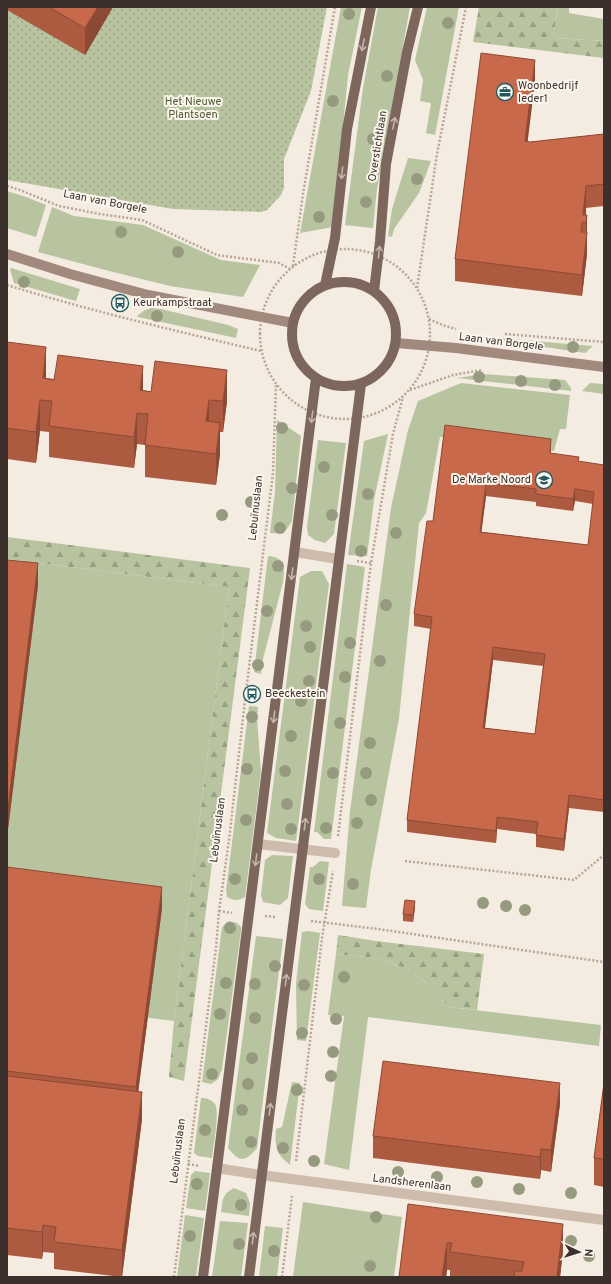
<svg xmlns="http://www.w3.org/2000/svg" width="611" height="1284" viewBox="0 0 611 1284" font-family="Overpass,sans-serif">
<defs>
<pattern id="forest-firs" width="22" height="20" patternUnits="userSpaceOnUse"><rect width="22" height="20" fill="#b8c4a0"/><path d="M5 1l3.5 6h-7zM16 11l3.5 6h-7z" fill="#97a083"/></pattern>
<pattern id="park-dots" width="8" height="8" patternUnits="userSpaceOnUse"><rect width="8" height="8" fill="#b8c4a0"/><path d="M2 2h.1M6 6h.1" fill="none" stroke="#97a083" stroke-width="1.8" stroke-linecap="round"/></pattern>
</defs>
<rect width="100%" height="100%" fill="#f4ebe1"/>
<path fill="#b8c4a0" d="M341,7H362L348,75L333,227L300,233Z
M378,7H410L377,189L373,228L345,225L363,88Z
M427,7H459L435,135L426,133L431,103L420,101L423,80L415,60Z
M558,7H569V13L604,19V41L553,38Z
M408,158L431,161L419,193L394,229L392,237L388,236L392,209Z
M7,191L26,197L46,205L36,237L7,228Z
M52,207L74,216L143,225L221,260L260,265L243,297L170,286L109,271L38,252Z
M11,268L80,289L76,301L14,283L10,269Z
M151,308L161,309L228,325L238,329L236,338L138,317L137,316L145,310Z
M465,335L593,346L585,353Z
M484,374L565,380L571,388V391L457,378Z
M461,383L570,395L566,429H560L554,451L440,437L426,513L419,523L399,718L371,870L366,908L342,906L350,811L391,508L408,430L418,401Z
M590,383L604,384V394L582,391Z
M277,420L301,436L292,521C285,533 284,534 270,533L275,492Z
M388,434L374,500L367,556L348,555L364,441Z
M318,440L346,443L334,534L325,543L315,540L308,535L307,527Z
M268,556C285,557 285,567 283,582L262,663L261,674L254,672Z
M7,559L229,587L174,1021L7,1000Z
M347,564L365,567L331,839H324L317,832H314Z
M311,571H322L329,584L296,841L276,838L267,833L300,577Z
M249,706L258,707L257,718L261,772L245,897C238,901 234,901 227,897L226,891Z
M272,855L293,856L288,898L280,905L263,902L261,895L265,860Z
M320,861L329,862L323,911L309,909L305,904L310,867H313Z
M229,921L237,923L241,927V931L222,1069L218,1079L211,1084L202,1082L222,927L227,922Z
M308,931L320,933L306,1041L297,1040L296,983L302,932Z
M256,936L283,939L257,1148C245,1162 240,1163 228,1148Z
M336,954L376,958L408,969L426,983L449,1007L601,1025L599,1046L368,1017L349,1170L324,1164L344,1016L328,1015Z
M292,1082L300,1083L290,1165C275,1153 275,1147 276,1129L282,1127Z
M201,1098C206,1098 211,1099 215,1104C220,1112 213,1147 212,1158L198,1156L194,1153Z
M195,1171L210,1173L205,1211L186,1208L191,1175Z
M234,1188L246,1193L250,1203L249,1216L221,1212C223,1200 222,1194 234,1188Z
M303,1202L402,1217L394,1277H293Z
M185,1215L204,1218L196,1277H177Z
M220,1221L248,1223L241,1277H212Z
M265,1226L283,1228L277,1277H259Z"/>
<path fill="url(#forest-firs)" d="M479,7H558L553,38L604,41V58L473,42Z
M7,537L250,568L184,1081L169,1077L174,1021L229,587L7,559Z
M338,935L376,941L484,954L477,1010L449,1007L426,983L408,969L376,958L336,954Z"/>
<path fill="url(#park-dots)" d="M7,7H327L311,91L284,159V188L281,195L267,210L261,212L173,209L7,180Z"/>
<g fill="none" stroke-linecap="round" stroke-linejoin="round">
<path stroke="#b9a596" stroke-width="2.5" stroke-dasharray="2 2" stroke-linecap="butt" d="M7,186L20,190L59,206L100,214L142,220L217,255L279,263L290,269
M260 334a85 85 0 1 1 170 0a85 85 0 1 1-170 0Z
M293,266L303,194L335,7
M7,285C91,311 176,331 261,351
M417,288L437,154L466,7
M429,319L445,326L456,329
M505,334L604,342
M410,390L453,375L482,370
M357,561L371,563
M338,836L371,563L393,434L403,397
M405,861L574,880L604,855
M219,911L232,913
M265,916L276,917
M311,921L378,929L604,962
M296,1161L322,938L333,871
M188,1164L200,1166
M174,1277L216,948L219,911L229,840L246,692L273,473L276,385
M282,1277L292,1196"/>
<path stroke="#cdbbac" stroke-width="10" d="M295,552L338,559
M258,844L335,853
M217,1168L261,1175L604,1220"/>
<path stroke="#a18a7d" stroke-width="10" d="M7,254L70,274L148,295L293,323
M396,343L456,348L604,367"/>
<path stroke="#7d675c" stroke-width="10" d="M292 334a52 52 0 1 1 104 0a52 52 0 1 1-104 0Z
M325,285L335,238L347,129L371,7
M374,291L380,241L386,164L407,52L418,7
M203,1277L217,1168L316,378
M249,1277L361,384"/>
</g>
<g fill="#969b7f">
<circle cx="349" cy="14" r="6"/>
<circle cx="448" cy="23" r="6"/>
<circle cx="387" cy="76" r="6"/>
<circle cx="333" cy="101" r="6"/>
<circle cx="373" cy="139" r="6"/>
<circle cx="417" cy="179" r="6"/>
<circle cx="366" cy="202" r="6"/>
<circle cx="319" cy="217" r="6"/>
<circle cx="121" cy="232" r="6"/>
<circle cx="178" cy="252" r="6"/>
<circle cx="24" cy="282" r="6"/>
<circle cx="157" cy="316" r="6"/>
<circle cx="573" cy="347" r="6"/>
<circle cx="479" cy="377" r="6"/>
<circle cx="521" cy="381" r="6"/>
<circle cx="555" cy="385" r="6"/>
<circle cx="282" cy="428" r="6"/>
<circle cx="324" cy="467" r="6"/>
<circle cx="292" cy="488" r="6"/>
<circle cx="368" cy="494" r="6"/>
<circle cx="251" cy="502" r="6"/>
<circle cx="222" cy="515" r="6"/>
<circle cx="332" cy="515" r="6"/>
<circle cx="280" cy="528" r="6"/>
<circle cx="396" cy="533" r="6"/>
<circle cx="361" cy="551" r="6"/>
<circle cx="278" cy="566" r="6"/>
<circle cx="386" cy="605" r="6"/>
<circle cx="267" cy="611" r="6"/>
<circle cx="306" cy="626" r="6"/>
<circle cx="350" cy="643" r="6"/>
<circle cx="310" cy="647" r="6"/>
<circle cx="380" cy="661" r="6"/>
<circle cx="258" cy="665" r="6"/>
<circle cx="345" cy="677" r="6"/>
<circle cx="309" cy="681" r="6"/>
<circle cx="301" cy="701" r="6"/>
<circle cx="252" cy="717" r="6"/>
<circle cx="340" cy="723" r="6"/>
<circle cx="291" cy="736" r="6"/>
<circle cx="370" cy="743" r="6"/>
<circle cx="247" cy="769" r="6"/>
<circle cx="285" cy="771" r="6"/>
<circle cx="333" cy="773" r="6"/>
<circle cx="366" cy="773" r="6"/>
<circle cx="371" cy="800" r="6"/>
<circle cx="287" cy="804" r="6"/>
<circle cx="246" cy="820" r="6"/>
<circle cx="357" cy="823" r="6"/>
<circle cx="326" cy="828" r="6"/>
<circle cx="291" cy="829" r="6"/>
<circle cx="235" cy="879" r="6"/>
<circle cx="319" cy="879" r="6"/>
<circle cx="353" cy="884" r="6"/>
<circle cx="483" cy="903" r="6"/>
<circle cx="506" cy="906" r="6"/>
<circle cx="525" cy="910" r="6"/>
<circle cx="230" cy="928" r="6"/>
<circle cx="275" cy="966" r="6"/>
<circle cx="344" cy="977" r="6"/>
<circle cx="226" cy="983" r="6"/>
<circle cx="255" cy="984" r="6"/>
<circle cx="304" cy="985" r="6"/>
<circle cx="220" cy="1014" r="6"/>
<circle cx="255" cy="1018" r="6"/>
<circle cx="336" cy="1019" r="6"/>
<circle cx="302" cy="1033" r="6"/>
<circle cx="333" cy="1052" r="6"/>
<circle cx="252" cy="1058" r="6"/>
<circle cx="212" cy="1074" r="6"/>
<circle cx="331" cy="1076" r="6"/>
<circle cx="248" cy="1084" r="6"/>
<circle cx="297" cy="1090" r="6"/>
<circle cx="242" cy="1110" r="6"/>
<circle cx="205" cy="1130" r="6"/>
<circle cx="251" cy="1142" r="6"/>
<circle cx="283" cy="1148" r="6"/>
<circle cx="314" cy="1161" r="6"/>
<circle cx="398" cy="1172" r="6"/>
<circle cx="437" cy="1177" r="6"/>
<circle cx="477" cy="1182" r="6"/>
<circle cx="197" cy="1184" r="6"/>
<circle cx="519" cy="1189" r="6"/>
<circle cx="571" cy="1193" r="6"/>
<circle cx="241" cy="1205" r="6"/>
<circle cx="376" cy="1217" r="6"/>
<circle cx="190" cy="1236" r="6"/>
<circle cx="571" cy="1241" r="6"/>
<circle cx="239" cy="1244" r="6"/>
<circle cx="274" cy="1251" r="6"/>
<circle cx="589" cy="1256" r="6"/>
<circle cx="370" cy="1266" r="6"/>
</g>
<path fill="#ac5a40" fill-rule="evenodd" d="M7,7H113L85,55L7,10Z
M535,81L527,142H530L604,134V206L586,208V215H587V254L582,296L455,281V259Z
M7,342L46,378L227,401L223,432H220V454L216,485L145,477V445L137,444L134,468L49,457V432L40,431L36,463L7,459Z
M445,425L551,451V453L579,462L604,465V812L569,808L564,851L536,847V834L497,829L496,843L407,832V820L431,629L414,626V614L433,521ZM486,496L536,502V506L573,511L575,501L593,504L588,545L481,532ZM493,660L543,666L535,734L485,728Z
M7,560L38,585L8,829H7Z
M7,867L162,908L138,1092L142,1119L122,1277L54,1269V1253L43,1252L42,1259L7,1255Z
M415,907L413,922L403,921V914Z
M604,1083V1187L594,1185V1158Z
M560,1104L551,1172L541,1170L540,1179L373,1158V1136Z
M408,1204L563,1251L560,1277H450V1270H447L446,1277H399Z"/>
<path fill="#8c4a34" d="M98,7H113L85,55V28Z
M535,60V81L525,163V141Z
M586,186V208L585,222L583,215Z
M587,215V254L582,296V275L586,240V223Z
M46,347V378L44,401L43,378Z
M143,366V397L140,390Z
M227,370V401L223,432V401Z
M40,400V431L36,463V432Z
M209,400V431L206,421Z
M137,413V444L134,468V437Z
M220,423V454L216,485V454Z
M551,439V451L550,465V453Z
M486,483V496L480,544V532Z
M575,489V501L573,511V499Z
M38,563V585L8,829V808Z
M493,647V660L483,740V728Z
M569,795V808L564,851V839Z
M497,817V829L496,843V831Z
M162,887V908L136,1109V1087Z
M415,901V907L413,922V915Z
M560,1083V1104L551,1172V1150Z
M142,1092V1119L122,1277V1250Z
M541,1149V1170L540,1179V1157Z
M563,1224V1251L560,1277H557Z
M43,1225V1252L42,1259V1232Z
M447,1243V1270L446,1277H442Z"/>
<path fill="#c8694b" stroke="#8c4a34" fill-rule="evenodd" d="M49,7H98L85,28Z
M481,53L535,60L525,141L530,142L604,134V184L586,186L583,215H587L586,223L582,222L581,232H587L582,275L455,259Z
M7,342L46,347L43,378L54,380L58,355L143,366L140,390L151,392L155,361L227,370L223,401L209,400L206,421L220,423L216,454L145,445L148,414L137,413L134,437L49,426L52,401L40,400L36,432L7,428Z
M445,425L551,439L550,453L579,457L578,461L604,465V800L569,795L564,839L536,835L538,822L497,817L496,831L407,820L432,617L414,614L427,521H433ZM486,483L536,489V494L573,499L575,489L594,492L588,545L480,532ZM493,647L545,654L535,734L483,728Z
M7,560L38,563L8,808H7Z
M7,867L162,887L136,1087L7,1071Z
M405,900L415,901L413,915L403,914Z
M383,1061L560,1083L551,1150L541,1149L540,1157L373,1136Z
M7,1076L142,1092L122,1250L54,1242L56,1227L43,1225L42,1232L7,1228Z
M604,1083V1159L594,1158Z
M408,1204L563,1224L557,1277H514L515,1271H522L524,1262L450,1252L452,1243H447L442,1277H399Z"/>
<defs><path id="oneway-shaft" d="M-6 0H5M1.5-3L5.5 0L1.5 3" fill="none" stroke-width="1.6" stroke-linecap="round" stroke-linejoin="round"/></defs>
<g stroke="#c2b5ac">
<use href="#oneway-shaft" transform="translate(363 45) rotate(101)"/>
<use href="#oneway-shaft" transform="translate(394 123) rotate(-79)"/>
<use href="#oneway-shaft" transform="translate(342 173) rotate(96)"/>
<use href="#oneway-shaft" transform="translate(379 252) rotate(-84)"/>
<use href="#oneway-shaft" transform="translate(312 417) rotate(97)"/>
<use href="#oneway-shaft" transform="translate(292 574) rotate(97)"/>
<use href="#oneway-shaft" transform="translate(274 717) rotate(97)"/>
<use href="#oneway-shaft" transform="translate(305 824) rotate(-83)"/>
<use href="#oneway-shaft" transform="translate(256 860) rotate(97)"/>
<use href="#oneway-shaft" transform="translate(286 980) rotate(-83)"/>
<use href="#oneway-shaft" transform="translate(270 1109) rotate(-83)"/>
<use href="#oneway-shaft" transform="translate(253 1238) rotate(-83)"/>
</g>
<defs>
<g id="office-ring" transform="scale(0.9)"><circle r="9.5" fill="#fbf5ee" stroke="#1f5a5e" stroke-width="1.5"/><path d="M-6-3h4V-5.5h4V-3h4V5H-6ZM-1-4.5V-3h2v-1.5ZM-6 0V1H6V0Z" fill="#1f5a5e"/></g>
<g id="bus-ring" transform="scale(0.9)"><circle r="9.5" fill="#fbf5ee" stroke="#1f5a5e" stroke-width="1.5"/><path d="M-5-6H5V4H4V6H2V4H-2V6H-4V4H-5ZM-3.5-4V0h7V-4ZM-3.5 1.2v1.5H-2V1.2ZM2 1.2v1.5H3.5V1.2Z" fill="#1f5a5e"/></g>
<g id="school-ring" transform="scale(0.9)"><circle r="9.5" fill="#fbf5ee" stroke="#1f5a5e" stroke-width="1.5"/><path d="M0-5L7-2L0 1L-7-2ZM-4 1L0 2.5L4 1V4Q0 6-4 4Z" fill="#1f5a5e"/></g>
</defs>
<g fill-rule="evenodd">
<use href="#office-ring" x="505" y="92"/>
<use href="#bus-ring" x="120" y="303"/>
<use href="#school-ring" x="544" y="480"/>
<use href="#bus-ring" x="252" y="694"/>
</g>
<g text-anchor="middle" dominant-baseline="central" stroke-width="4" stroke-linejoin="round" paint-order="stroke">
<g font-size="11" fill="#3b302b" stroke="#fbf5ee" text-anchor="start">
<text x="518" y="86">Woonbedrijf<tspan x="518" dy="13">Ieder1</tspan></text>
<text x="133" y="303">Keurkampstraat</text>
<text x="531" y="480" text-anchor="end">De Marke Noord</text>
<text x="265" y="694">Beeckestein</text>
</g>
<g font-size="11" fill="#4a5a2e" stroke="#fbf5ee">
<text x="193" y="102">Het Nieuwe<tspan x="193" dy="13">Plantsoen</tspan></text>
</g>
<g font-size="11" fill="#3b302b" stroke="#fbf5ee">
<text transform="translate(378 146) rotate(-81)">Overstichtlaan</text>
<text transform="translate(105 202) rotate(11)">Laan van Borgele</text>
<text transform="translate(501 342) rotate(7)">Laan van Borgele</text>
<text transform="translate(256 508) rotate(-84)">Lebuïnuslaan</text>
<text transform="translate(218 830) rotate(-83)">Lebuïnuslaan</text>
<text transform="translate(178 1151) rotate(-83)">Lebuïnuslaan</text>
<text transform="translate(412 1183) rotate(7)">Landsherenlaan</text>
</g>
</g>
<rect width="611" height="1284" fill="none" stroke="#3b302b" stroke-width="16"/>
<g transform="translate(579 1252) rotate(94)" stroke="#fbf5ee" stroke-width="3" paint-order="stroke">
<path d="M0-3L7 15L0 10L-7 15Z" fill="#3b302b"/>
<text y="-6" font-size="11" font-weight="bold" text-anchor="middle" fill="#3b302b">N</text>
</g>
</svg>
